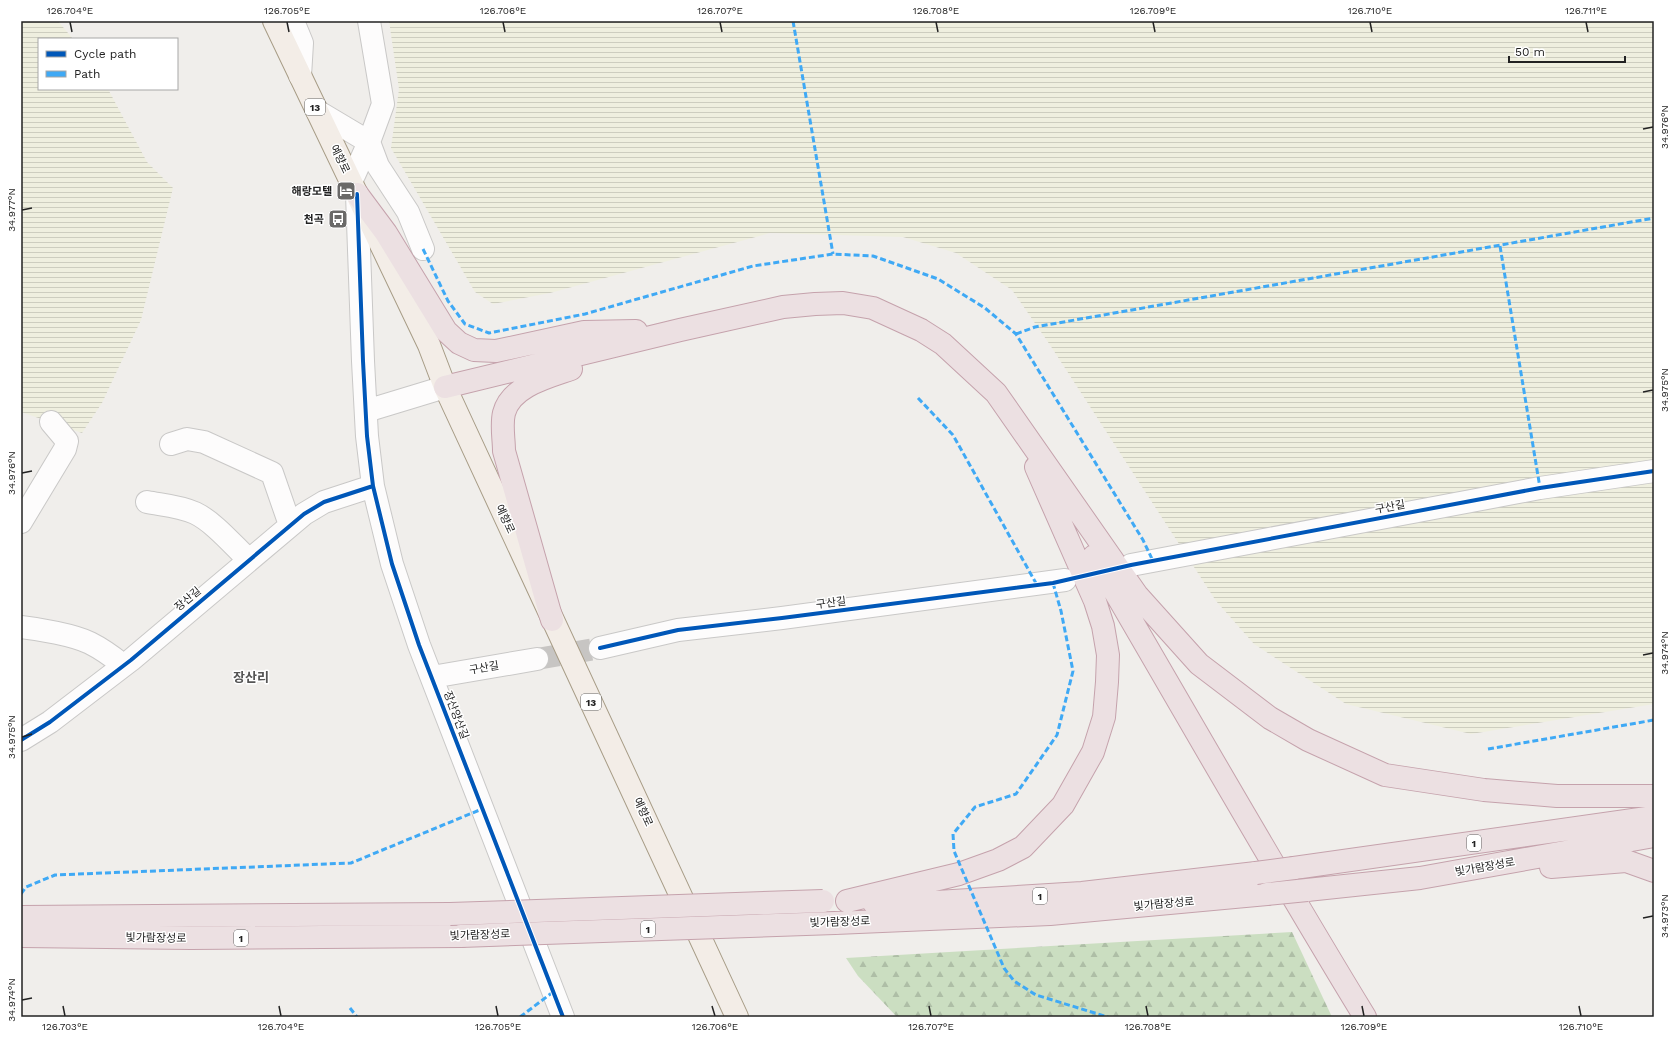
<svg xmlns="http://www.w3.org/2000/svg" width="1675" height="1038" viewBox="0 0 1675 1038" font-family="'Work Sans','Noto Sans KR',sans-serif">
<defs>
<pattern id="farmland-rules" width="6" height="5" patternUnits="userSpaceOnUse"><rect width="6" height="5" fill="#efefdf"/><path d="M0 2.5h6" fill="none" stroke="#cdcdbf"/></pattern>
<pattern id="forest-firs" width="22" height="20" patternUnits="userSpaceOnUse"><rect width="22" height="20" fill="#cbdec1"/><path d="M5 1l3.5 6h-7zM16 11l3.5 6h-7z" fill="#aebea6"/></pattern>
</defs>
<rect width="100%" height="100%" fill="#f0eeeb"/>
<path fill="url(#farmland-rules)" d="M21,21H58L73,39H39V89H108L147,162L173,188L141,320L102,403L82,433L21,412Z
M389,21H1654V704L1471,734L1346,704L1254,644L1216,601L1050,345L1012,290L956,253L903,237L770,233L550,293L493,304L475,292L391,148L399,89Z"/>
<path fill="url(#forest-firs)" d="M1292,932L1332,1017H897L858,976L846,958Z"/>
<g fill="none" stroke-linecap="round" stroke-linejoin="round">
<path stroke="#c7c5c3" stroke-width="22" stroke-dasharray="22 11" stroke-linecap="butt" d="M537,659L600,648"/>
<g stroke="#c9c8c7" stroke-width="24">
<path id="minor" d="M293,21L302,43L300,76
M369,21L383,104L369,142L378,166L408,212L423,249
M317,111L369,142L351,182
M357,194L363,361L367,436L373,486L392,564L419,645L563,1017
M366,411L445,387
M171,444L187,439L204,442L272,473L290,525
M147,502C163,505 180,506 195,513C214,522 234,546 249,560
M21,522L65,449L67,441L51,422
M1131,565L1540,488L1654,471
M21,627C39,629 74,635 90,643C102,649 113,657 123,665
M600,648L678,630L782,618L1065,580
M432,677L537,659
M21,740L50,722L131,660L304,514L324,502L373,486"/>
</g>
<g stroke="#a79c86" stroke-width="24">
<path id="major" d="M274,21L429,345L445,387L737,1017"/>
</g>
<g stroke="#c5a2ac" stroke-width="24">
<path id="highway" d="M357,194L386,233L446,331L459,343L474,350L496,351L584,332L636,331
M445,387L680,330L783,307L815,304L843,303L873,308L921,330L943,344L996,393L1137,595L1199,664L1270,718L1308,740L1385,775L1484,790L1557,796H1654
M1094,556C1184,710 1272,865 1365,1017
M552,620L504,451C504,439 501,425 504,413C511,386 548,377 571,369
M1551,867L1626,861L1654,871
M1294,868L1654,817
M1307,890L1420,878L1654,836
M847,901L959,874L998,860L1023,847L1063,805L1093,752L1104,717L1107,682L1108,655L1103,626L1095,601L1036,467
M873,902L904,904L1082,893L1256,873
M21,917L450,914
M835,923L1050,914L1267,894
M21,936L191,938L461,936"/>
</g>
<use href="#minor" stroke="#fdfcfc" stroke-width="22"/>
<use href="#major" stroke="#f3ede7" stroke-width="22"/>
<use href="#highway" stroke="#ece0e2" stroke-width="22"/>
<g stroke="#c5a2ac" stroke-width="24" stroke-linecap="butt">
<path id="highway-bridge" d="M1256,873L1294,868
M1267,894L1307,890
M450,914L823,901
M461,936L835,923"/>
</g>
<use href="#highway-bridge" stroke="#ece0e2" stroke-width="22"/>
<path stroke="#3fa9f5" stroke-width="3" stroke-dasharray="6 3" stroke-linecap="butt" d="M793,21L833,254
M1500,246L1540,488
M423,249L448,301L465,324L489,333L585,314L753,266L833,254L873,256L938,279L985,308L1016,334L1143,540L1153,561
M1016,334L1035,327L1654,218
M918,398L953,435L1037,585
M1053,583L1061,611L1073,671L1057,735L1016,794L975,807L953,834L954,851L1004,968L1014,981L1036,995L1108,1017
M1488,749L1654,720
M21,894L26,887L55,875L351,863L482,809
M350,1008L357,1017
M520,1017L553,992"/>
<g stroke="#fff" stroke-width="6">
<path id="cycleway" d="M357,194L363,361L367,436L373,486L392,564L419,645L563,1017
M600,648L678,630L782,618L1053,583L1131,565L1540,488L1654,471
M21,740L50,722L131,660L304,514L324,502L373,486"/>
</g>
<use href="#cycleway" stroke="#0057b8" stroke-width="4"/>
</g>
<path fill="none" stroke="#222" stroke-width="1.5" d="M70,22L72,32M287,22L289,32M503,22L505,32M720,22L722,32M936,22L938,32M1153,22L1155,32M1370,22L1372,32M1586,22L1588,32M1643,129L1653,127M22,210L32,208M1643,392L1653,390M22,473L32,471M1643,655L1653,653M22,737L32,734M1643,918L1653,916M22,1000L32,998M63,1006L65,1016M279,1006L281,1016M496,1006L498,1016M712,1006L715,1016M929,1006L931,1016M1146,1006L1148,1016M1362,1006L1364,1016M1579,1006L1581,1016"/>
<defs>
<g id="hotel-square" transform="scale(1)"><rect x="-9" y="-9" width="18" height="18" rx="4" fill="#6a6968" stroke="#fff"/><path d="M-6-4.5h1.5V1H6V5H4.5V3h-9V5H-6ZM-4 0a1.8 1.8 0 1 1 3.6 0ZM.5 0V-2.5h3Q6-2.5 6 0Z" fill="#fff"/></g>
<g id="bus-square" transform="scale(1)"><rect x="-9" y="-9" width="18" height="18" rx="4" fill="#6a6968" stroke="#fff"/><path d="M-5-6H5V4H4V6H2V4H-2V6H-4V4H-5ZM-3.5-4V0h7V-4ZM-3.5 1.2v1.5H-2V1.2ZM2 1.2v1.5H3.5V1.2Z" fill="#fff"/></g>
</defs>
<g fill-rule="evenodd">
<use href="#hotel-square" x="346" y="191"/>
<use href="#bus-square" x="338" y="219"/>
</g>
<g text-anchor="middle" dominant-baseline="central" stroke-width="3" stroke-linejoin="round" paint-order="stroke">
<g fill="#fff" stroke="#646464" stroke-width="1">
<rect x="305" y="99" width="20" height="16" rx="3"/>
<rect x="581" y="694" width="20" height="16" rx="3"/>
<rect x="1467" y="835" width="14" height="16" rx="3"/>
<rect x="1033" y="888" width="14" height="16" rx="3"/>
<rect x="641" y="921" width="14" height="16" rx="3"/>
<rect x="234" y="930" width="14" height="16" rx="3"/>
</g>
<g font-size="10" font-weight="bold" fill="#222">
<text x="315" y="107">13</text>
<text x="591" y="702">13</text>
<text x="1474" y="843">1</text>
<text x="1040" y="896">1</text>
<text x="648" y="929">1</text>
<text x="241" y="938">1</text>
</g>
<g font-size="11" fill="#222" stroke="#fff">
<text transform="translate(340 159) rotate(64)">예향로</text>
<text transform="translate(1390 507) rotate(-11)">구산길</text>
<text transform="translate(505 519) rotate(65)">예향로</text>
<text transform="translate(188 599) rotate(-40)">장산길</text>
<text transform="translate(831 603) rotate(-7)">구산길</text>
<text transform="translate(484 668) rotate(-10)">구산길</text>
<text transform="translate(456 715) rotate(69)">장산양산길</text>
<text transform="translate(643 812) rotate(65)">예향로</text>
<text transform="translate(1485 867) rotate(-10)">빛가람장성로</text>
<text transform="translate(1164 904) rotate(-5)">빛가람장성로</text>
<text transform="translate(840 922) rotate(-2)">빛가람장성로</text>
<text transform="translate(480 935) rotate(-2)">빛가람장성로</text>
<text transform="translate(156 938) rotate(1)">빛가람장성로</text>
</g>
<g font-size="11" font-weight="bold" fill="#222" stroke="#fff" text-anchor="end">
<text x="332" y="191">해랑모텔</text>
<text x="324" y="219">천곡</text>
</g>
<g font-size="13" font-weight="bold" fill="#555" stroke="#fff">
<text x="251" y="677">장산리</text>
</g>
</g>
<rect width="1675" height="1038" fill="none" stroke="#ffffff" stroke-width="44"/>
<rect x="38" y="38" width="140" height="52" fill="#ffffff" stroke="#a7a7a7"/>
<rect x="46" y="51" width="20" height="6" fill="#0057b8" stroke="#a7a7a7"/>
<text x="74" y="58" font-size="12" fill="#222222">Cycle path</text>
<rect x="46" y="71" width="20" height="6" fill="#3fa9f5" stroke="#a7a7a7"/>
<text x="74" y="78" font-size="12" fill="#222222">Path</text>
<path d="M1509 56v6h116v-6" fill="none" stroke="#222222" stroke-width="2"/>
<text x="1515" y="56" font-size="12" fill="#222222" stroke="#ffffff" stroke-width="3" paint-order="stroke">50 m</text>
<rect x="22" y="22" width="1631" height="994" fill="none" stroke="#222" stroke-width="1.5"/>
<g font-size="10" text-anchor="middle" fill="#222">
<text x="70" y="14">126.704°E</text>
<text x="287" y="14">126.705°E</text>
<text x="503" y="14">126.706°E</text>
<text x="720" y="14">126.707°E</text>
<text x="936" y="14">126.708°E</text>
<text x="1153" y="14">126.709°E</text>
<text x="1370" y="14">126.710°E</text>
<text x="1586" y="14">126.711°E</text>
<text transform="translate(1664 127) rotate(-90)" y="4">34.976°N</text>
<text transform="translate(11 210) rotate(-90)" y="4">34.977°N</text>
<text transform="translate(1664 390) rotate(-90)" y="4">34.975°N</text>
<text transform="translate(11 473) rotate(-90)" y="4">34.976°N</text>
<text transform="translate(1664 653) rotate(-90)" y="4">34.974°N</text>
<text transform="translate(11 737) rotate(-90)" y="4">34.975°N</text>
<text transform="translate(1664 916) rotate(-90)" y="4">34.973°N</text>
<text transform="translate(11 1000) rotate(-90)" y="4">34.974°N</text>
<text x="65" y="1030">126.703°E</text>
<text x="281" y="1030">126.704°E</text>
<text x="498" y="1030">126.705°E</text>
<text x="715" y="1030">126.706°E</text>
<text x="931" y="1030">126.707°E</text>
<text x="1148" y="1030">126.708°E</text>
<text x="1364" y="1030">126.709°E</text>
<text x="1581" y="1030">126.710°E</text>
</g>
</svg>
